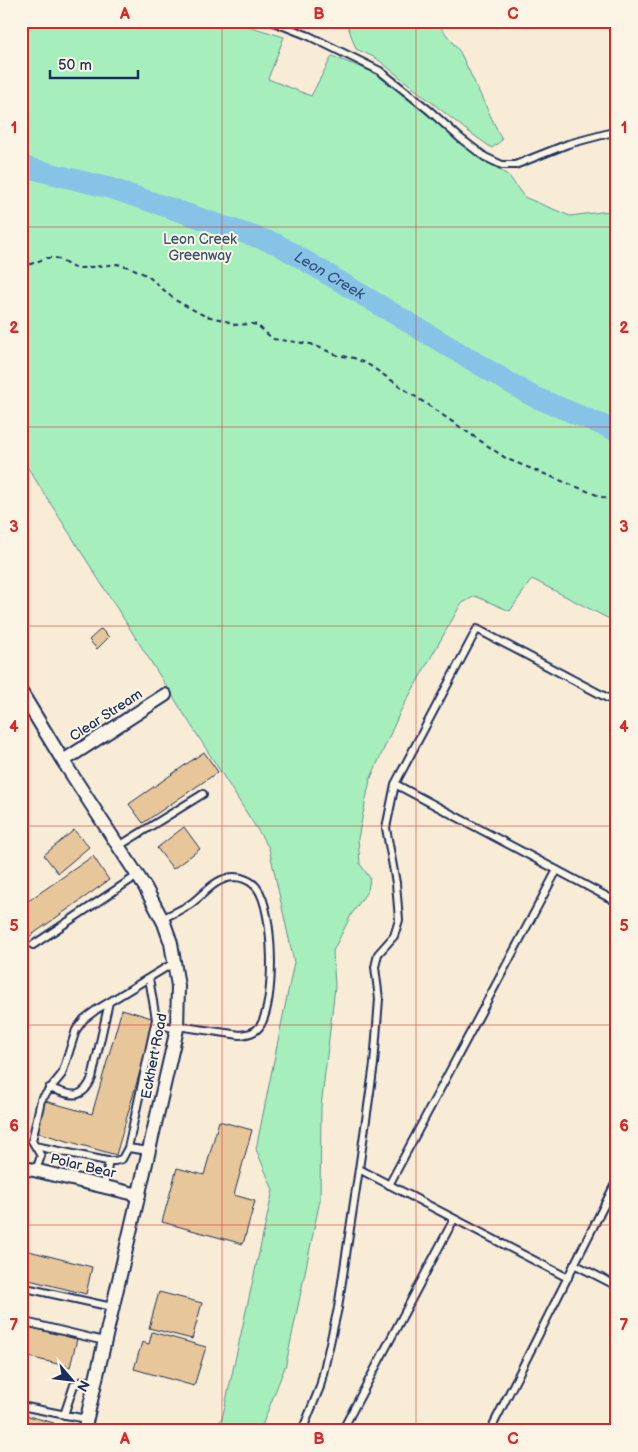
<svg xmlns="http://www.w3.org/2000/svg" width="638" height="1452" viewBox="0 0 638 1452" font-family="'Balsamiq Sans',sans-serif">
<rect width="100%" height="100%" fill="#f8ecd6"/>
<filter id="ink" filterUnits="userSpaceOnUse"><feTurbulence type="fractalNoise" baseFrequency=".02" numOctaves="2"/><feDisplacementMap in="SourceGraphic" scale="10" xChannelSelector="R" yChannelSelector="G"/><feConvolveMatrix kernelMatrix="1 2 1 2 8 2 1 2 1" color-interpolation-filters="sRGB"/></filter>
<g filter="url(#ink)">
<path fill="#a6efbd" stroke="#608f8e" d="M21,21H232L284,37L268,79L311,96L332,56L378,74L425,110L467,148L509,176L524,197L570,216L617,210V623L532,579L510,611L475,596L461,604L400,712L370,780L358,838L360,864L370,878L368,890L351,915L333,951L335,987L321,1107L320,1200L286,1364L260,1431H211L222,1419L273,1190L256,1149L294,962L269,848L21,457Z
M346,21H436L460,52L502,140L492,148L465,129L376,58L356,49Z"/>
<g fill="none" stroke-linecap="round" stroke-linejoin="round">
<path stroke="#87c3e6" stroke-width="21" id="s1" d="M21,166L113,189L277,244L532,396L617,431"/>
</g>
<path fill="#e7c799" stroke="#1b2f5e" d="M101,629L109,637L97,649L89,640Z
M204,752L218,772L143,823L129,804Z
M184,827L200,849L173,869L157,848Z
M74,830L89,847L58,873L44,855Z
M93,856L109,880L26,939L21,933V906Z
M122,1009L155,1019L116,1155L36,1132L45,1101L92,1114Z
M219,1121L252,1130L234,1195L255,1201L243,1244L162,1222L177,1168L204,1175Z
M21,1249L92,1267L86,1294L21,1278Z
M159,1292L202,1303L192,1339L149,1328Z
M21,1325L77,1339L70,1367L21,1355Z
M152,1332L206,1347L194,1386L134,1369L142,1342L149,1344Z
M21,1414L54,1423L52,1431H21Z"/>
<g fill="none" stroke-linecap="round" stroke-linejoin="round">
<g stroke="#1b2f5e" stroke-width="10">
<path id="service" d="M271,21L309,36L380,71L430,111L460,138L485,157L502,165H515L568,144L617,131
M395,784L617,902
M119,846L203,794
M162,919C171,914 181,910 189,905C204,895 214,878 234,877C242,877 252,881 257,888C274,910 276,1002 260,1026C255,1033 248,1034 240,1035L177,1026
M33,945L138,875
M149,978L156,1019C162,1026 168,1027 177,1029
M49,1088C70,1094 81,1103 92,1078L109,1002
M35,1146L107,1161H115L122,1159L128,1148L156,1019
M128,1148L149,1151
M359,1169L568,1278
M36,1170L41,1156L32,1141L41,1100L62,1074L76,1030L84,1019L96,1010L175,962
M389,1185L557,870
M104,1186L109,1161
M574,1264L617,1286
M21,1287L112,1307
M21,1321L104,1341
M21,1406L86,1419
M64,1415L74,1385L83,1381L95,1382
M302,1431L320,1387L338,1308L359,1169L374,1064L379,999L375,967L378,954L394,936L399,920L396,883L386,828L395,784L477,629L617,703
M342,1431L454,1219
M490,1431L617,1180"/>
</g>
<g stroke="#1b2f5e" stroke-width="16">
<path id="minor" d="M21,692L63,761L145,887L164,923L171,943L178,986L177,1029L84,1431
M63,761L165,695
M21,1167L139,1195"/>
</g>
<path stroke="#1b2f5e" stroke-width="2" stroke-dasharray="5 4" stroke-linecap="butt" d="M21,268L46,258H56L74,268H82L117,264L132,268L148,276L175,300L205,316L224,320L235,325L252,324L257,325L273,339L311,344L337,355L354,358L369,365L507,459L617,503"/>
<use href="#service" stroke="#fcf5e5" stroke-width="6"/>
<use href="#minor" stroke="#fcf5e5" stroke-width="12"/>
</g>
</g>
<path fill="none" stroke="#d62828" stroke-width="1" stroke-opacity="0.55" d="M222,21V1431M416,21V1431M21,227H617M21,427H617M21,626H617M21,826H617M21,1025H617M21,1225H617"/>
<g text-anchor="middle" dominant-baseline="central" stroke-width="4" stroke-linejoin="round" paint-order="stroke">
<g font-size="14" fill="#375571" stroke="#fcf5e5">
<text x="200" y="239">Leon Creek<tspan x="200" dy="16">Greenway</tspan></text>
</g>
<g font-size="14" fill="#1b2f5e" stroke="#fcf5e5">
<text transform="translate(106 715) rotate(-33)">Clear Stream</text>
<text transform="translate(154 1056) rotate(-79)">Eckhert Road</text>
<text transform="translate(83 1166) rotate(13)">Polar Bear</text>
</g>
<g font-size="15" font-style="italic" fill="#365480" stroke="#fcf5e5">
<text stroke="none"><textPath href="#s1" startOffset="329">Leon Creek</textPath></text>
</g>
</g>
<rect width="638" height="1452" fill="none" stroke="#fcf5e5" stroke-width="55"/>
<g transform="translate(72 1380) rotate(118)" stroke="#fcf5e5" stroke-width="4" paint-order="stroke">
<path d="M0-4L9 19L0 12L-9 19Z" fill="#1b2f5e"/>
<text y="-8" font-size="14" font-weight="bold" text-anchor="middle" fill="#1b2f5e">N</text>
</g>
<path d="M50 70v8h88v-8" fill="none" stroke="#1b2f5e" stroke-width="2.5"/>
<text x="58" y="70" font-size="15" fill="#1b2f5e" stroke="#fcf5e5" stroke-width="4" paint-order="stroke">50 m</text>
<rect x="28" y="28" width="582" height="1396" fill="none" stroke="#d62828" stroke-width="2"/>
<g font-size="16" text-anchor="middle" font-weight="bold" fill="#d62828">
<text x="125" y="19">A</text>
<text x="319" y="19">B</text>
<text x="513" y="19">C</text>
<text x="14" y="133">1</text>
<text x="624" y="133">1</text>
<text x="14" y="333">2</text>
<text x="624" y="333">2</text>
<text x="14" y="532">3</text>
<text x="624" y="532">3</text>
<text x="14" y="732">4</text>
<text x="624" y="732">4</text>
<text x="14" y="931">5</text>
<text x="624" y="931">5</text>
<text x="14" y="1131">6</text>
<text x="624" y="1131">6</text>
<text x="14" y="1330">7</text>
<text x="624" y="1330">7</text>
<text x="125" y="1444">A</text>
<text x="319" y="1444">B</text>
<text x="513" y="1444">C</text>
</g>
</svg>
